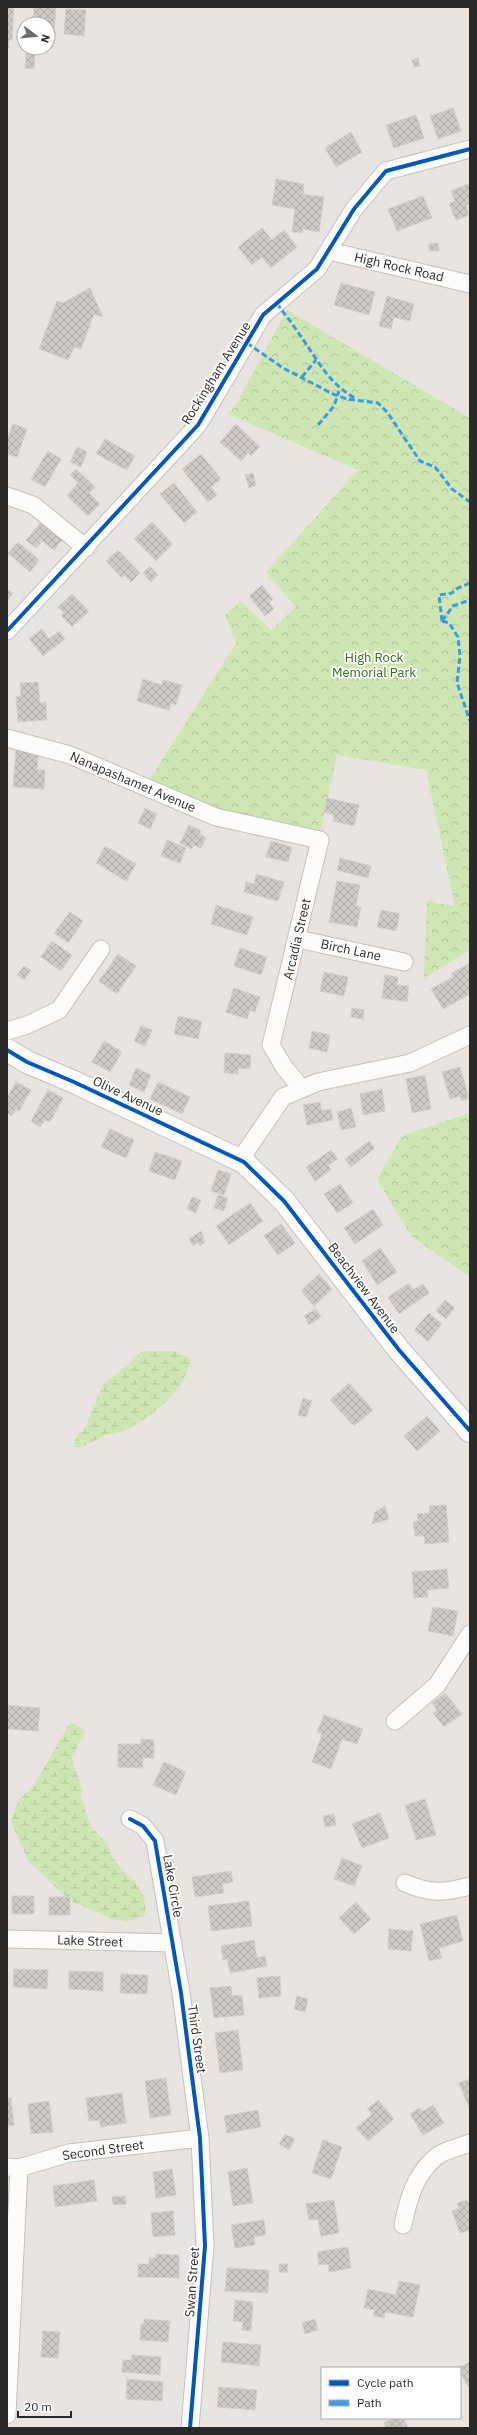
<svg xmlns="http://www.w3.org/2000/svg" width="477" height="2435" viewBox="0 0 477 2435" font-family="'IBM Plex Sans',sans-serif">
<defs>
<pattern id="forest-crowns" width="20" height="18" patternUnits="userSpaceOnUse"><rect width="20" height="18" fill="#cde6b4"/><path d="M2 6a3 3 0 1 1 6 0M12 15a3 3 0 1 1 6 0" fill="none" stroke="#b0c59b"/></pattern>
<pattern id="wetland-marsh" width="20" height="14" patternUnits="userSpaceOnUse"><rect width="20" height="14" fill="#cde6b4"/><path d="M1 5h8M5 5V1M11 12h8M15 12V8" fill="none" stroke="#b0c59b"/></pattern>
<pattern id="building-cross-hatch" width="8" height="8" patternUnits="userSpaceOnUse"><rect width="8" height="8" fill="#cdc9c5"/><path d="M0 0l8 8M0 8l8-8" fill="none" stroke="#b0ada9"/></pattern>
</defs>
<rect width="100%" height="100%" fill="#e8e3de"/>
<path fill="url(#forest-crowns)" d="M287,310L470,418V950L424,978L427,900L455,907L426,770L337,755L320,834L215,808L148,782L236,643L225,615L241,601L271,630L296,607L266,572L358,470L228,414L236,405Z
M470,1113V1277L411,1236L377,1179L402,1136Z"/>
<path fill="url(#wetland-marsh)" d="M148,1351H175L191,1359C185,1389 155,1416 127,1429C120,1433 111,1433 104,1436C92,1441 86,1448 73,1447L76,1438L86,1426L102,1385L127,1366L141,1352Z
M69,1724H76L84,1731L72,1759L83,1791L81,1798C83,1804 89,1822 92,1827C96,1833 102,1837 106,1843C110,1849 111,1856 116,1862C131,1884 148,1885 145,1916L128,1921L112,1919L69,1900L29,1862L11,1821L19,1800L35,1784Z"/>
<path fill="url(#building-cross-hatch)" stroke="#d3cfca" d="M7,7H14L12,40H9V48H7Z
M34,7H56L53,47H48V24H33Z
M66,9L86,10L84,36L64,34Z
M26,53L35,54L34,69L25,68Z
M418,58L420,66L414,67L412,60Z
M453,108L461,131L438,139L430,116Z
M416,115L424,138L394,148L386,125Z
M351,132L362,152L336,167L325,148Z
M276,179L304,184L303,194L324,197L319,232L303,229L302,233L292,232L295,209L272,205Z
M470,183V204L466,205L469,215L456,220L449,204L455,201L451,191Z
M423,196L432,218L397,231L388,209Z
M262,228L272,240L284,230L297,247L271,268L262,257L252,265L238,247Z
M438,243L439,251H429V244Z
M341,283L375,292L369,315L334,305Z
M90,288L103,317L94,314L81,349L74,347L68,360L39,349L57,301L63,303Z
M387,296L414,304L410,321L394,317L391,329L379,326Z
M13,424L27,429L17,457L7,454V434L9,435Z
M236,424L260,447L251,456L248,453L241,461L220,442Z
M105,439L135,456L127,470L96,454Z
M77,447L87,452L81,467L70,462Z
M48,451L61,459L45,487L31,479Z
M201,454L221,479L211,487L217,495L208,502L182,469Z
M76,469L95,487L89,493L100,504L88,516L67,496L78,483L70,475Z
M253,473L256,485L249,488L245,475Z
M174,483L197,512L184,523L160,494Z
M43,520L64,538L54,550L42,541L36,548L26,540Z
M152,522L173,544L156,561L134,539Z
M18,542L39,560L30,572L8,553Z
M118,550L140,573L131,582L124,575L122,578L106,561Z
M150,566L158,575L151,582L143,573Z
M262,585L273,599L269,602L274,609L265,616L249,596Z
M7,589L13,593L7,601Z
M72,594L89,611L72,627L61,616L64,613L58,607Z
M42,629L49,639L59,631L65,639L43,656L29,639Z
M143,679L162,685L163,680L182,685L176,705L171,703L169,710L137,701Z
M38,682L40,703L46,702L47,720L18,722L16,697L21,696L20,683Z
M16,749L35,751V755H38L37,770H45L44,789L13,787Z
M327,798L359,805L354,826L333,821L334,815L324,812Z
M145,808L157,814L150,829L138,823Z
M189,825L201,831L199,834L206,838L201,848L194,845L192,849L180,843Z
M167,840L186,848L180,863L161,856Z
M271,841L292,847L288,862L266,857Z
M105,846L136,864L126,881L96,863Z
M340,858L371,866L368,878L337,870Z
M256,874L284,882L278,901L244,892L246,882L254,884Z
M337,881L360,885L356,906L361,907L357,927L329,922Z
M216,905L253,917L247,935L211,924Z
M381,910L400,914L396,931L377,927Z
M70,912L83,921L68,943L54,933Z
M52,941L72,955L61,971L41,957Z
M240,948L267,957L261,975L234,966Z
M118,954L136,966L117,994L99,981Z
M470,963V994L443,1009L431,989L453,977L451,974Z
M24,966L31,970L24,980L17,975Z
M324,972L348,977L344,996L320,991Z
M385,975L398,977L397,985L409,986L407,1002L382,998Z
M234,988L260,997L255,1012L250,1010L247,1019L226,1012Z
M352,1008L364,1010L363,1019L351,1017Z
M178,1016L202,1021L198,1039L174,1034Z
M141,1026L152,1030L145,1046L134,1041Z
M312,1031L330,1035L327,1052L309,1048Z
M104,1041L122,1052L110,1072L92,1062Z
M225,1053L251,1055L250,1069L238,1068V1074L224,1073Z
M460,1067L469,1098L462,1101L460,1096L450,1099L442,1072Z
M136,1068L151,1075L144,1092L129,1085Z
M425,1075L431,1109L412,1113L406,1079Z
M16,1082L31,1090L19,1111L16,1109L12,1116L7,1113V1098Z
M158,1082L190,1097L182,1114L150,1099Z
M382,1089L385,1111L363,1115L360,1094Z
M48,1090L63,1098L50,1122L45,1120L40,1127L31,1121Z
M320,1102L322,1111L331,1109L333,1120L307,1125L303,1105Z
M351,1108L356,1127L341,1130L337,1112Z
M110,1129L134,1140L126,1158L101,1147Z
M369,1141L375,1148L351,1167L345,1159Z
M331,1150L338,1159L328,1165L331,1170L315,1181L306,1167Z
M155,1152L182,1161L175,1180L149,1171Z
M218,1170L231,1174L224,1195L211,1191Z
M340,1184L353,1203L337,1213L324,1194Z
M218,1195L228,1198L224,1211L214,1208Z
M192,1197L201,1200L196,1213L187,1209Z
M250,1203L263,1221L229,1245L216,1226Z
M373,1209L383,1225L355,1244L344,1228Z
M281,1224L295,1243L278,1255L264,1236Z
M201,1231L205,1242L200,1246L198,1242L193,1246L189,1239Z
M380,1248L397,1272L377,1285L362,1261Z
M319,1274L332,1289L314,1306L301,1291Z
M409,1283L413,1290L423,1284L429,1293L399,1314L388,1297Z
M445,1300L455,1308L446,1319L436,1311Z
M316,1309L321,1317L309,1325L304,1316Z
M429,1313L442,1324L428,1341L414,1330Z
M349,1383L373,1410L354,1426L330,1400Z
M303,1398L312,1401L306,1417L298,1415Z
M427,1416L440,1431L417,1451L404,1436Z
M446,1505L449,1542L425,1544L424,1536H415L413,1522L418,1521L417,1514L430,1513L429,1506Z
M385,1506L389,1519L372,1524L375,1512Z
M447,1569L449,1588L427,1590L428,1597L414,1598L412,1572Z
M433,1607L458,1611L453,1636L428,1631Z
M445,1693L462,1714L444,1727L433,1713L437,1710L432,1703Z
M7,1705L40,1708L38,1731L7,1729Z
M324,1715L363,1729L357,1744L342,1739L331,1769L312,1762L322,1734L317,1732Z
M141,1739L154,1740V1758H143V1768L118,1767V1744H141Z
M164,1762L186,1772L176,1795L153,1785Z
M425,1799L436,1835L416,1840L405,1805Z
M380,1813L389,1838L362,1848L352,1824Z
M334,1814L336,1825L325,1827L323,1816Z
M342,1858L362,1866L354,1886L334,1879Z
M231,1871L233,1882L222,1884L224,1893L195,1897L192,1877Z
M12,1896H34V1914H12Z
M49,1897H70V1915H49Z
M249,1901L252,1926L211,1931L208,1906Z
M356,1902L371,1919L354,1934L339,1918Z
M457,1915L463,1941L439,1948L442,1958L429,1961L420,1924Z
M389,1929L413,1931L411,1951L388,1949Z
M254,1940L257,1958L265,1956L267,1966L230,1973L227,1959L223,1960L221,1946Z
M14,1969L48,1970L47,1989L13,1987Z
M69,1971L103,1972V1991L69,1989Z
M121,1974L148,1975L147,1994L120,1993Z
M280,1976L281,1996L259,1998L257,1978Z
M231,1986L232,1996L242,1995L244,2015L214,2018L210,1988Z
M297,1996L308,1999L305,2012L294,2009Z
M238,2030L243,2070L220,2073L215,2033Z
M166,2078L171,2115L150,2118L145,2081Z
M470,2079V2110L459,2083Z
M122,2093L126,2123L101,2127L99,2120L89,2121L86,2098Z
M7,2098H11L14,2125L7,2126Z
M378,2100L394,2119L368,2141L356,2128L372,2114L367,2109Z
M49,2101L53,2132L31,2134L28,2104Z
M433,2105L444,2123L423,2135L410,2114L420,2108L422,2112Z
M258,2110L261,2127L227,2133L224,2116Z
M285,2134L295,2139L289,2150L279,2144Z
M323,2140L342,2147L331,2179L312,2173Z
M247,2168L253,2203L233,2206L228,2172Z
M172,2169L176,2195L156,2198L153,2172Z
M94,2180L97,2201L55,2207L53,2186Z
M125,2196L126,2204L113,2205L112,2197Z
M334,2200L339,2233L321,2236L318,2219L309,2220L306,2204Z
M467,2200L470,2205V2230L460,2233L452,2211L459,2209L457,2203Z
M173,2211L175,2235L153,2237L151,2213Z
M264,2220L266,2235L254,2237L255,2245L235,2248L231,2225Z
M348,2247L351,2268L329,2272L328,2264L319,2265L317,2252Z
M156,2254L179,2255V2278L138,2277V2264H149V2258H156Z
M279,2264H288L287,2273L279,2272Z
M227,2268L269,2270L268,2293L225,2291Z
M399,2281L420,2285L413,2317L385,2312L384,2318L373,2316L375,2310L364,2308L368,2289L396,2295Z
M235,2300L253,2302L251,2331L242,2330L243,2322L233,2321Z
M144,2319L170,2321L168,2342L140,2340L141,2324H144Z
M315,2319L318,2330L305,2334L302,2323Z
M43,2331L60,2332L58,2358L41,2357Z
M223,2342L261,2345L259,2366L221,2362Z
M132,2355L161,2357L160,2375L122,2372L123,2360H132Z
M470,2362V2386L468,2387L458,2368Z
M127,2379L163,2382L162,2401L126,2399Z
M219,2387L257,2390L255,2410L217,2407Z
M393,2418H403L408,2428H382L386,2426L384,2423Z"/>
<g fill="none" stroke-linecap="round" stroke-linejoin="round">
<g stroke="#c1c0c0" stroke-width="19">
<path id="street" d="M329,251L470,284
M7,496L33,505L86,548
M7,631L198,425L263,315L317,269L354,209L386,171L470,149
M7,738L70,755L216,817L320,840L271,1045L284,1067L302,1089
M298,939L404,962
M7,1031L27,1025L59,1010L101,949
M240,1160L283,1097L318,1082L410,1063L470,1035
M395,1721L437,1685L470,1634
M130,1819L143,1826L155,1841L181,1993L200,2138L205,2246L190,2428
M405,1883C431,1894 443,1893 470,1886
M7,1939L173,1943
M7,2167L19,2168L69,2153L200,2138
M403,2225C408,2200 415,2174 436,2157C444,2150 460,2147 470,2143
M7,2415L19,2168"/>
</g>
<g stroke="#c1c0c0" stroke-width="24">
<path id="secondary" d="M7,1050L27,1062L74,1082L244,1162L284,1201L399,1350L470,1431"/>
</g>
<use href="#street" stroke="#fcfbfa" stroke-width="17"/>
<use href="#secondary" stroke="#fcfbfa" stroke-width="22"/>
<path stroke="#3d9ce1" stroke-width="3" stroke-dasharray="6 3" stroke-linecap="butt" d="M277,303C283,313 291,321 297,331C315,355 327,383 355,398
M247,343L283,368L333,394L347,399L378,403L387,412L420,461L435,467L452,489L470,502
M302,377L316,360
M318,425L334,406L339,391
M442,621L449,623L458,637L460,656L457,683L470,721
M442,621L439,595L452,593L456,589L470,583
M442,621L453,606L470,600"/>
<g stroke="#fff" stroke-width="6">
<path id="cycleway" d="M7,631L198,425L263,315L317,269L354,209L386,171L470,149
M7,1050L27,1062L74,1082L244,1162L284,1201L399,1350L470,1431
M130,1819L143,1826L155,1841L181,1993L200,2138L205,2246L190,2428"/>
</g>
<use href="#cycleway" stroke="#0057b8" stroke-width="4"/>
</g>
<g text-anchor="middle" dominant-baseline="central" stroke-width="3.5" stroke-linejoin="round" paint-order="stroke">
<g font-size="13" fill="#292929" stroke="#fff">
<text transform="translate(399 267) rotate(13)">High Rock Road</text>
<text transform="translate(216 373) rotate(-58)">Rockingham Avenue</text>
<text transform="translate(133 782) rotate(23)">Nanapashamet Avenue</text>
<text transform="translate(297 939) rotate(-77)">Arcadia Street</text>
<text transform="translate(351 950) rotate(12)">Birch Lane</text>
<text transform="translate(128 1096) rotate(25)">Olive Avenue</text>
<text transform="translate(364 1288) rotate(53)">Beachview Avenue</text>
<text transform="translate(173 1886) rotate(80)">Lake Circle</text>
<text transform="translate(90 1941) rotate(2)">Lake Street</text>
<text transform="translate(197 2039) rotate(82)">Third Street</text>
<text transform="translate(103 2150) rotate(-8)">Second Street</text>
<text transform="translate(192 2282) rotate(-86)">Swan Street</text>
</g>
<g font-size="13" fill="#2f6c13" stroke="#fff">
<text x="374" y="657">High Rock<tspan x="374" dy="15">Memorial Park</tspan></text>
</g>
</g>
<rect width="477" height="2435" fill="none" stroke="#292929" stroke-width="16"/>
<rect x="321" y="2367" width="140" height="52" fill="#ffffff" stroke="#a9a9a9"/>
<rect x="329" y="2380" width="20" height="6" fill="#0057b8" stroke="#a9a9a9"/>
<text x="357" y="2387" font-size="12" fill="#292929">Cycle path</text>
<rect x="329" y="2400" width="20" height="6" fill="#3d9ce1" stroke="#a9a9a9"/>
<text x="357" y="2407" font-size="12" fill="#292929">Path</text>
<g transform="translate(36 36) rotate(106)"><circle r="19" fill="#ffffff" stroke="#a9a9a9"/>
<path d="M0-3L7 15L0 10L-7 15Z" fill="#6c6a68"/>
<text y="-6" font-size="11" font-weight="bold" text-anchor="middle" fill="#292929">N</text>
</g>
<path d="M18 2411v6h53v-6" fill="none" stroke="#292929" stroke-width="2"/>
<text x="24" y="2411" font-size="12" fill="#292929" stroke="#ffffff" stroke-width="3" paint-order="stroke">20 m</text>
</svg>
